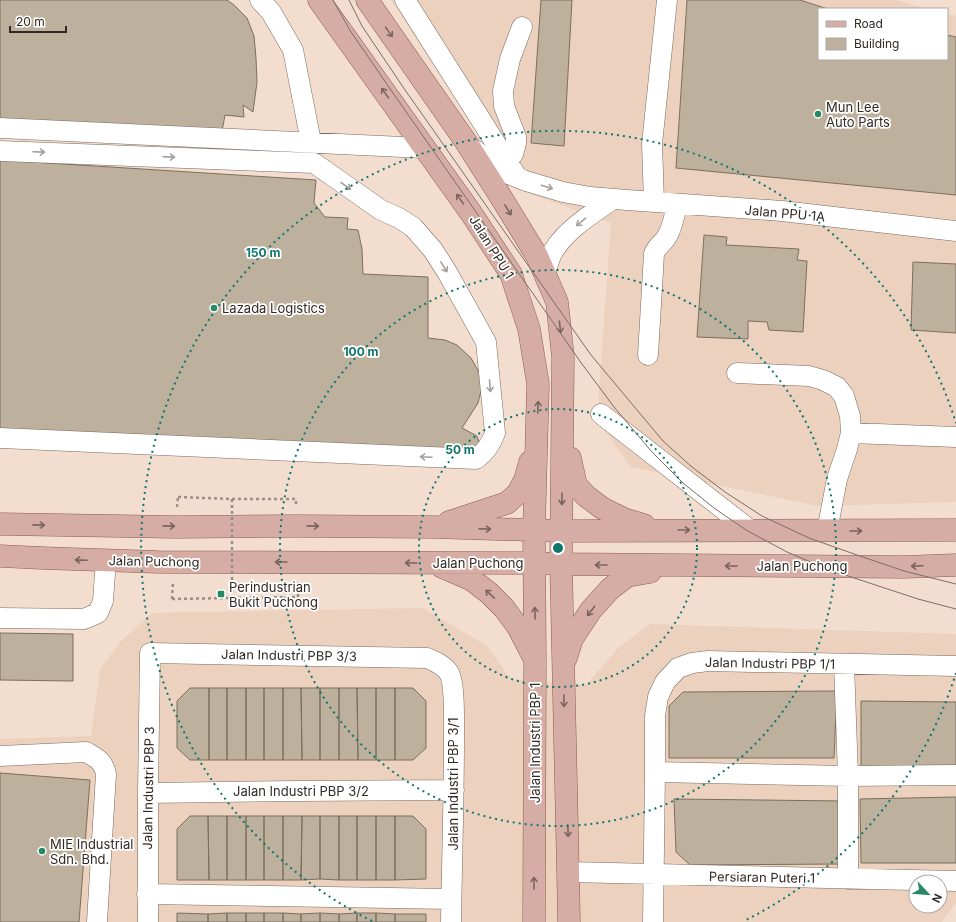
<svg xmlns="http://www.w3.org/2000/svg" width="956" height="922" viewBox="0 0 956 922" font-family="Inter,sans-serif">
<rect width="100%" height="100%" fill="#f2ddcf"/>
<path fill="#ecd1be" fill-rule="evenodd" d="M391,0H895L929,9H819V59H947V14L956,16V502L818,506L631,467L597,420L611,223L514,188Z
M423,608L487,646L511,679L586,685L618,648L650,624L956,634V903L942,922H0V739L91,736L100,669L121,641L152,613ZM916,882H940V906H916Z"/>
<path fill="#bdb09d" stroke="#7b6f5d" d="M0,0H227L234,5L247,18L254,36L256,58L257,82L253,112L243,105L244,117L225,115L221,137L0,124Z
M541,0H572L564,146L531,143Z
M687,0H800L828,9H819V59H947V35L956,37V195L676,168Z
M0,160L316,180L314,203L325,217L348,218L347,229L358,230L362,249L363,274L428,277V338L445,340L457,345L471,358L480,374L481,391L478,403L462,428L477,436L479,442L471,454L0,436Z
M704,235L727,237L726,245L799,249L797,260L807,261L803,332L769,330L767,322L748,321V339L697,337Z
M913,262L956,264V333L911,330Z
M0,633L73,634V681L0,680Z
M190,688H209V760H190L177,748V701Z
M209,688H227V760H209Z
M227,688H246V760H227Z
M246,688H264V760H246Z
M264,688H283V760H264Z
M283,688H301L302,760H283Z
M301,688H320V760H302Z
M320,688H339V760H320Z
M339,688H357L358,760H339Z
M357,688H376V760H358Z
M376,688H395V760H376Z
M395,688H413L426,701V748L413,760H395Z
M837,691L834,758H669V706L683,692Z
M861,701L956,702V766H861Z
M0,773L90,780L79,922H0Z
M956,797V863H861L860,799Z
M674,799L843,801L844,864L690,865L676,852Z
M190,816H208L209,880H177V829Z
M208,816H227V880H209Z
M227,816H246V880H227Z
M246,816H264V880H246Z
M264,816H283V880H264Z
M283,816H302L301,880H283Z
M302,816H320V879L301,880Z
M320,816H339V880L320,879Z
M339,816H357V880H339Z
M357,816H376V880H357Z
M376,816H395V880H376Z
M395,816H413L426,829V879L395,880Z
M177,913L208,914V922H177Z
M227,913V922H208V914Z
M227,913H246V922H227Z
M246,913H264V922H246Z
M264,913H283V922H264Z
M283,913L301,914V922H283Z
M320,913V922H301V914Z
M320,913L339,914V922H320Z
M357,913V922H339V914Z
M357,913H376V922H357Z
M376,913L395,914V922H376Z
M395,914H426V922H395Z"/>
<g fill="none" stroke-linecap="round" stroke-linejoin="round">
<g stroke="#7c695d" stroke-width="21">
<path id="minor" d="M260,0L271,12L293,50L311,142
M405,0L517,177
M0,128L424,148
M475,150L496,169L526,181L563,192L590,197L627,200L782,211L956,231
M0,151L314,163L381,210L399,218L413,227L433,250L447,272L486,342L495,433C491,444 486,452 476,459L0,438
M507,162L513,154L516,143V137L504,106L503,91L510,59L522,27
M654,202L652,144L667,0
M545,272C548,265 550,256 554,250C568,228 592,214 613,199
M648,355L654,254C656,247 662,244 666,238C672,230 675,214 677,204
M737,373L809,376L823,380L837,387L844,396L850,416L851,433L847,449L837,479L827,531
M601,414L750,530
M851,433L956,437
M0,618L84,619L98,613L103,601L106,560
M844,664L848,776V879
M0,756L86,752C98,759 103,761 106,774L97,922
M655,772L848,776L956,775
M148,793L297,791L454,790
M568,872L956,881
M147,894L451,899
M148,922V793L150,653L427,658C436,662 444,665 449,673C455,683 454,723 454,736C454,798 452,860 451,922
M653,922L655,772V716L658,697L665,682L678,668L692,663L708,661L956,666"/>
</g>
<g stroke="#8a5b50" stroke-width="23">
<path id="major" d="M319,0L471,213L511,274L529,329L538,384L534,530L535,661L534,922
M367,0L466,142L499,194L537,256L557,302L563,357L561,564L568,872L569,922
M570,458L576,485L586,496L602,508L624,519L644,525
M449,522L507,503L518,493L525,480L530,462
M0,524L176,527L297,526L433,527L561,531L956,530
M0,556L42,558L158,562L534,563L561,564L904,567L956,565
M442,567L472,580L489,593L504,608L518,627L533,656
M566,658L572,639L591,610L610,589L627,576L650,572"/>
</g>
<path stroke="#9d8d83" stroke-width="2.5" stroke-dasharray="3 3" stroke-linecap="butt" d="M232,499H296V506
M177,507L178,497
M232,598L298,597V581
M172,599L173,582"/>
<use href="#minor" stroke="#fff" stroke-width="20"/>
<use href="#major" stroke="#d6ada4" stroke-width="22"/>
<path stroke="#7b6e65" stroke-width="1" d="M333,0L351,32L393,93L582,364L614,407L652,452L683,483L714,508L746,530L787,552L830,570L918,599L956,609
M349,0L362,26L403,87L591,355L663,441L692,467L725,492L762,516L809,538L857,555L904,571L956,584"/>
<path stroke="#9d8d83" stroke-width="2.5" stroke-dasharray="3 3" stroke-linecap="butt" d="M172,599L232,598V499L178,497"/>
</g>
<defs><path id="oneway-shaft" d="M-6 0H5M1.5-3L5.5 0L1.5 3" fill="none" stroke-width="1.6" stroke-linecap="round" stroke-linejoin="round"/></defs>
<g stroke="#7b645e">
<use href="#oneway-shaft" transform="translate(389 32) rotate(55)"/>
<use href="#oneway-shaft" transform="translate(385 93) rotate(-125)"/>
<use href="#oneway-shaft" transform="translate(460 199) rotate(-125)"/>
<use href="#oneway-shaft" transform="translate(508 210) rotate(58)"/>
<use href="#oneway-shaft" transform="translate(560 327) rotate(84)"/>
<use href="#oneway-shaft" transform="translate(538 407) rotate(-88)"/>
<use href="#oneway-shaft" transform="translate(562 499) rotate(91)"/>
<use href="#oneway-shaft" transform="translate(39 525) rotate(1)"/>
<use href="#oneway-shaft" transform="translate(169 526) rotate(1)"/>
<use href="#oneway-shaft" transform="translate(313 526) rotate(1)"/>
<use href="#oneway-shaft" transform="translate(485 529) rotate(2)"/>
<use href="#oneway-shaft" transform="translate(684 530)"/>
<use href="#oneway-shaft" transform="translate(856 531)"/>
<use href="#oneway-shaft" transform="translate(81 560) rotate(-178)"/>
<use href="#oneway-shaft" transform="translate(281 562) rotate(-180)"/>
<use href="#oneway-shaft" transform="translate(411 563) rotate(-180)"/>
<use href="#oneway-shaft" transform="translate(601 565) rotate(-180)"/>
<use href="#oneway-shaft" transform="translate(731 566) rotate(-180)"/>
<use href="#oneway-shaft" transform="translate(917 566) rotate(178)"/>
<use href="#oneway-shaft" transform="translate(490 594) rotate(-137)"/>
<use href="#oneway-shaft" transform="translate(591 611) rotate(127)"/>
<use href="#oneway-shaft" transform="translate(535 613) rotate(-91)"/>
<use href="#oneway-shaft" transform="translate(564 701) rotate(88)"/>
<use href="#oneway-shaft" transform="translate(568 831) rotate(89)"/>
<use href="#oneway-shaft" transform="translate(534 883) rotate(-90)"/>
</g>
<g stroke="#a29f9c">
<use href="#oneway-shaft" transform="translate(39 152) rotate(2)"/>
<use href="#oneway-shaft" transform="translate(169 157) rotate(2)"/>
<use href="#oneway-shaft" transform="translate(346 186) rotate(35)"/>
<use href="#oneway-shaft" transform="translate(547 187) rotate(17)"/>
<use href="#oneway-shaft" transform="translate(581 222) rotate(141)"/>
<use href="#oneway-shaft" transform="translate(444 267) rotate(58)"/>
<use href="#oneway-shaft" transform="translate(490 386) rotate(85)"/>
<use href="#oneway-shaft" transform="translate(426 457) rotate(-177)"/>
</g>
<g fill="none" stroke="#0f766e" stroke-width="2" stroke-dasharray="2 4">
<circle cx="558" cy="548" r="139"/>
<circle cx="558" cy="548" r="278"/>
<path d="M956 673A417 417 0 0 1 744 921M372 921A417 417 0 1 1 956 423"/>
</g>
<g fill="#258a65" stroke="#fff" stroke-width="1.5">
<circle cx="818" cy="114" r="4"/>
<circle cx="214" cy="308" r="4"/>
<rect x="217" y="590" width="8" height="8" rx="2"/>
<circle cx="42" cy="851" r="4"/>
</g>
<g text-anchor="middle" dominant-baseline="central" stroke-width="3.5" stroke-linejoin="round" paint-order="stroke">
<g font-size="13" fill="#312924" stroke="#fff" text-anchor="start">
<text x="826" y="107">Mun Lee<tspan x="826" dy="15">Auto Parts</tspan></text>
<text x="222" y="308">Lazada Logistics</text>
<text x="229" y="587">Perindustrian<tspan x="229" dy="15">Bukit Puchong</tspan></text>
<text x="50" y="844">MIE Industrial<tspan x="50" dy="15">Sdn. Bhd.</tspan></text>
</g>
<g font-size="13" fill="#312924" stroke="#fff">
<text transform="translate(785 213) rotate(5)">Jalan PPU 1A</text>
<text transform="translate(492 247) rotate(58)">Jalan PPU 1</text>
<text transform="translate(154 561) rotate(1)">Jalan Puchong</text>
<text x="478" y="563">Jalan Puchong</text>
<text x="802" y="566">Jalan Puchong</text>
<text transform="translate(289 655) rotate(1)">Jalan Industri PBP 3/3</text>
<text transform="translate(770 663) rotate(1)">Jalan Industri PBP 1/1</text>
<text transform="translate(535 743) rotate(-90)">Jalan Industri PBP 1</text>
<text transform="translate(453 784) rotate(-90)">Jalan Industri PBP 3/1</text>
<text transform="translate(148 788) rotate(-89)">Jalan Industri PBP 3</text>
<text x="301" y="791">Jalan Industri PBP 3/2</text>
<text transform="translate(762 877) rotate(1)">Persiaran Puteri 1</text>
</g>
</g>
<circle cx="558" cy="548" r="6" fill="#0f766e" stroke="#fff" stroke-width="2"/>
<g font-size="12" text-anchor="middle" font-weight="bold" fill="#0f766e" stroke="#fff" stroke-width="3.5" stroke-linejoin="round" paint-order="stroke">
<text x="263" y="257">150 m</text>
<text x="361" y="356">100 m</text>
<text x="460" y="454">50 m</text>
</g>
<rect x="818" y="8" width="130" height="52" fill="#ffffff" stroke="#ada9a7"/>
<rect x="826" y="21" width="20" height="6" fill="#d6ada4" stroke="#ada9a7"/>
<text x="854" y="28" font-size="12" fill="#312924">Road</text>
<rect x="826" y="38" width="20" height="12" fill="#bdb09d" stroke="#ada9a7"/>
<text x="854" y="48" font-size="12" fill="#312924">Building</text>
<g transform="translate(928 894) rotate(116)"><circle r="19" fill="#ffffff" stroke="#ada9a7"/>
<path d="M0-3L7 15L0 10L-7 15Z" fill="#258a65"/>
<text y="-6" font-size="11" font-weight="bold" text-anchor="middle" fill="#312924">N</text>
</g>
<path d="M10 26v6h56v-6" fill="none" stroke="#312924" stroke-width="2"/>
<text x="16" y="26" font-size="12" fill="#312924" stroke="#ffffff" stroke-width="3" paint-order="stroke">20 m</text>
</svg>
